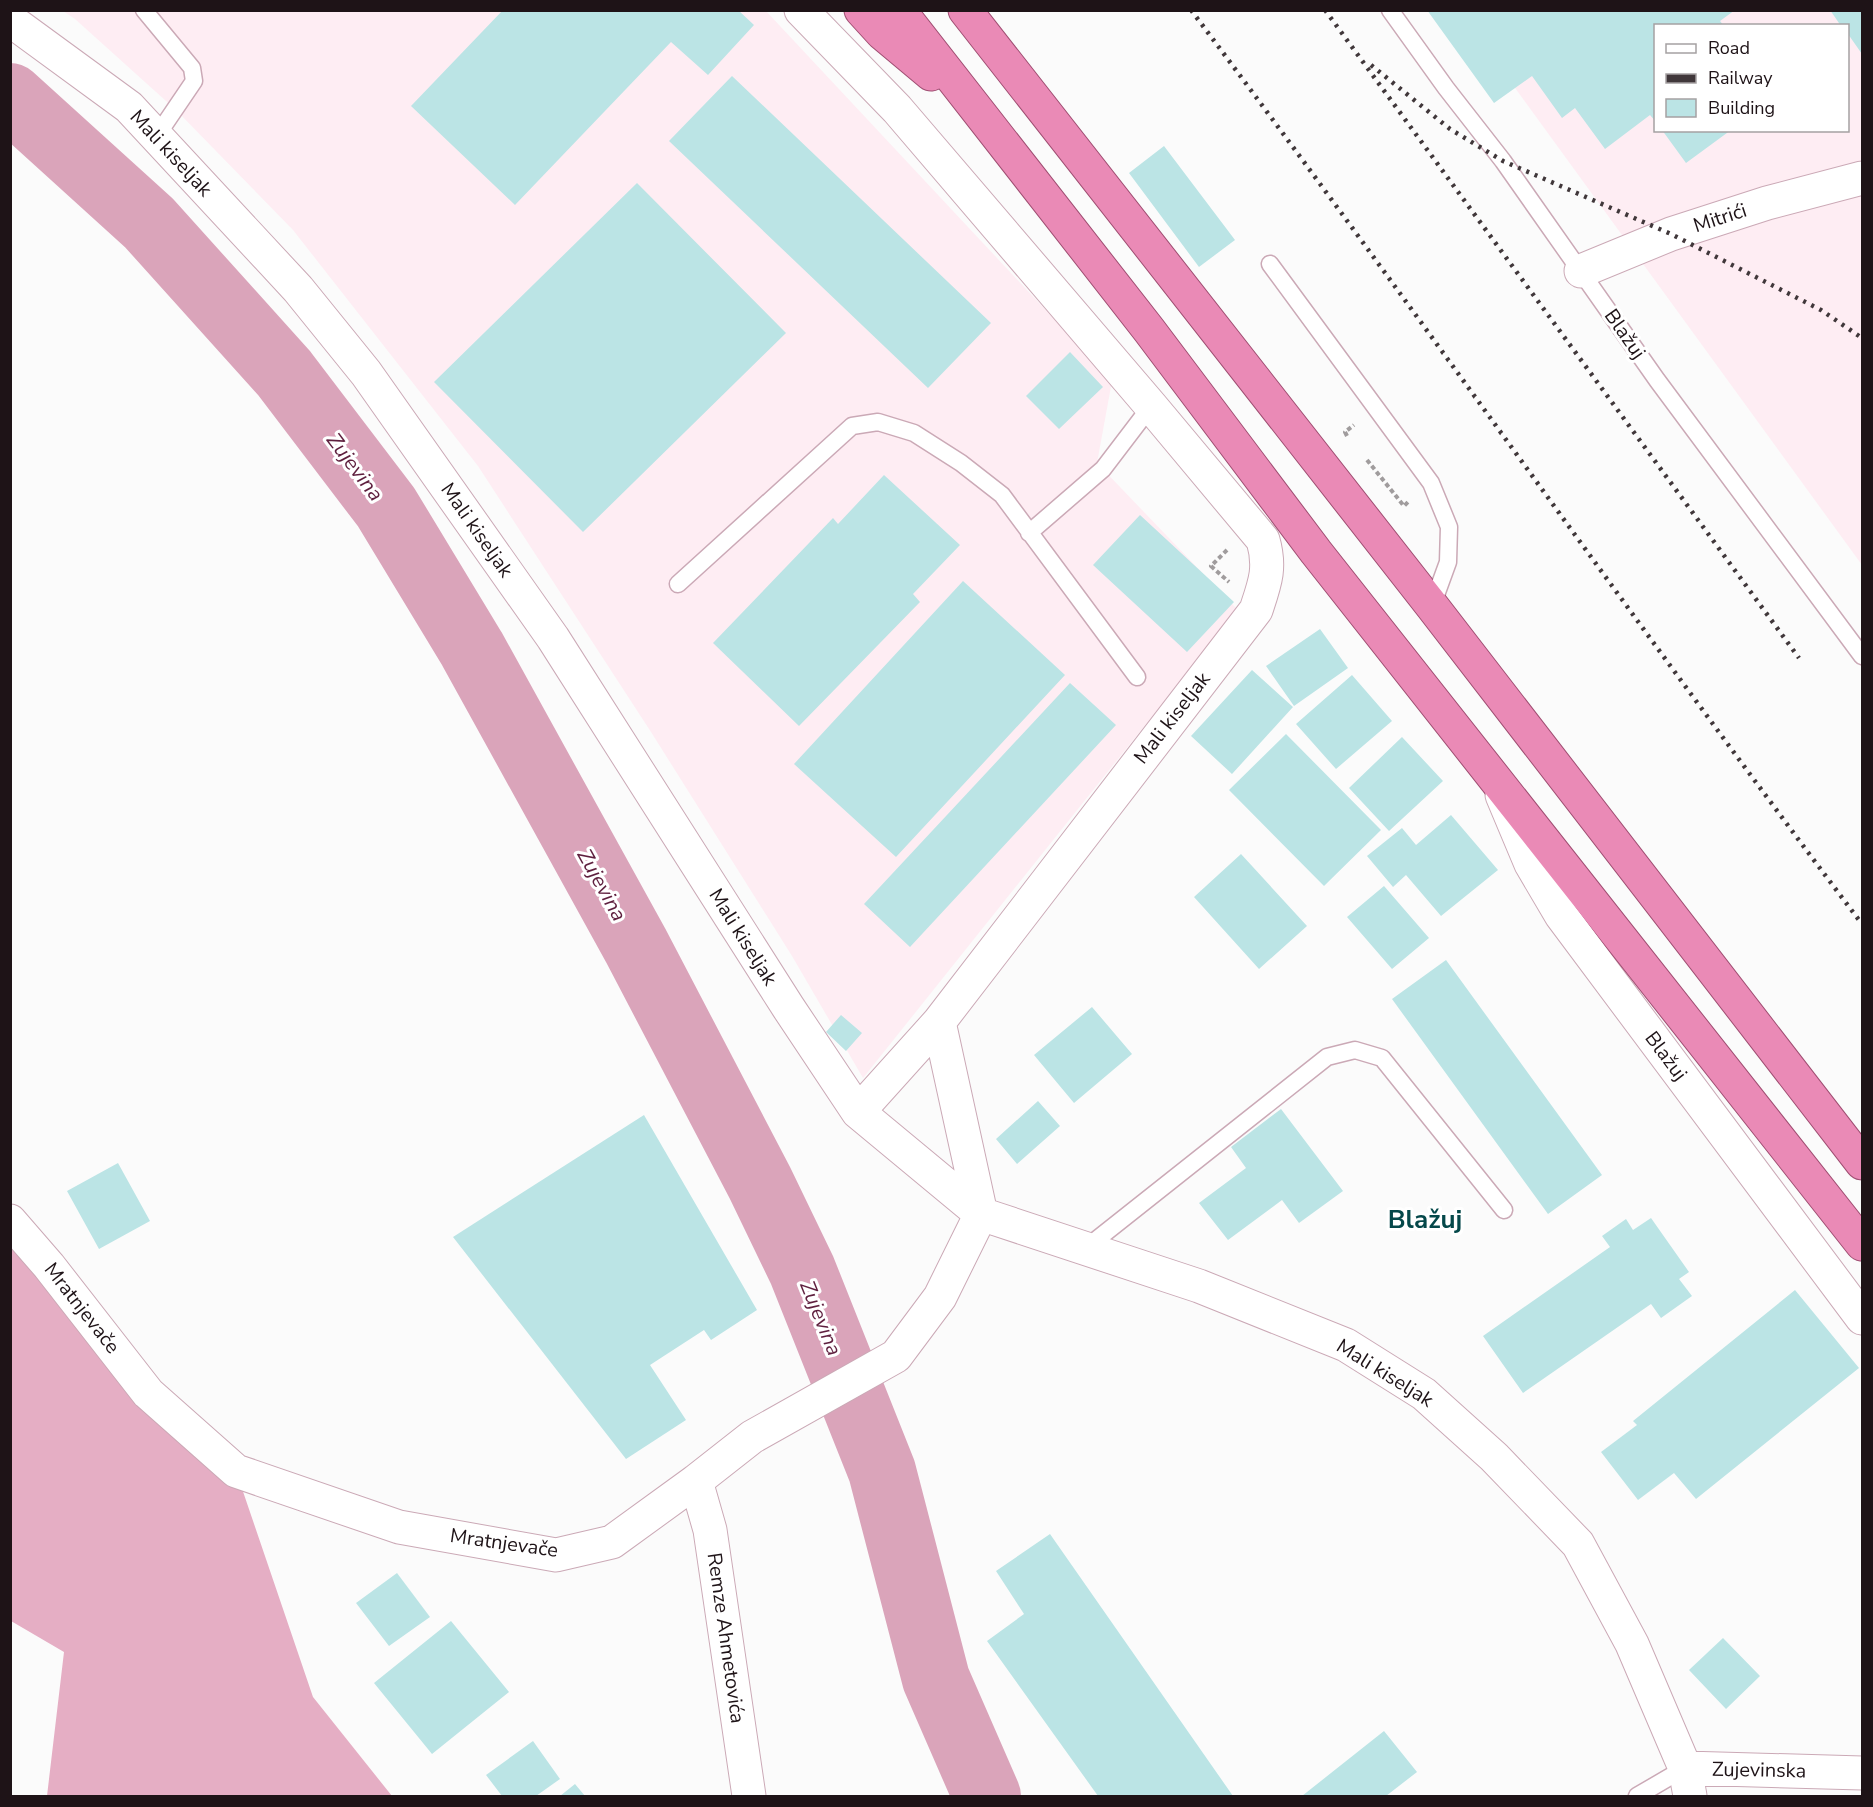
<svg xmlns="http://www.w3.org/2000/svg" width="1873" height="1807" viewBox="0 0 1873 1807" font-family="'Nunito Sans',sans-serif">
<rect width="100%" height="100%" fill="#fbfbfb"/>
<path fill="#feedf3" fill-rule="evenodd" d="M63,11H766L1112,381L1097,463L1236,608L1162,704L863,1078L792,956L651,732L478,466L293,230L176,110L75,19Z
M1459,11H1862V565ZM1656,26H1848V130H1656Z"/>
<path fill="#e5aec4" d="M10,1225L236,1471L313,1697L392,1796H47L64,1652L11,1621Z"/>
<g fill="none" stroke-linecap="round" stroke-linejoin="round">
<path stroke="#daa4ba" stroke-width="68" d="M10,97L149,223L284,373L386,507L472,649L636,946L760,1183L802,1270L882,1471L936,1679L987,1796"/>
</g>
<path fill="#bbe4e5" d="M503,10H738L754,25L708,75L671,42L515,205L411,106Z
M1427,10H1735L1720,21L1724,26H1656V122L1650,115L1605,149L1575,108L1562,118L1532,76L1494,103Z
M1830,10H1862V54L1848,34V26H1841Z
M732,76L991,323L928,388L669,141Z
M1662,130H1731L1686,163Z
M1164,146L1235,240L1199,267L1129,173Z
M637,183L786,333L583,532L434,382Z
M1070,352L1103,387L1059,429L1026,396Z
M884,475L960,545L913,594L920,602L799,726L713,643L833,518L838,524Z
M1140,515L1234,602L1187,652L1093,565Z
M963,581L1065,675L896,857L794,764Z
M1320,629L1348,668L1294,706L1266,666Z
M1252,670L1293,707L1232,774L1191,736Z
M1352,675L1392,721L1336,769L1296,724Z
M1070,683L1116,725L910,947L864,904Z
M1286,734L1381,830L1324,886L1229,790Z
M1402,737L1443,781L1389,831L1349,788Z
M1451,815L1498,870L1441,916L1406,875L1393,887L1367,856L1402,828L1416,845Z
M1241,854L1307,926L1259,969L1194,897Z
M1384,886L1429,938L1392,969L1347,917Z
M1446,960L1602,1175L1548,1214L1392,999Z
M1092,1007L1132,1054L1074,1103L1034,1055Z
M841,1015L862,1033L846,1051L826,1032Z
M1038,1101L1060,1126L1017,1164L996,1139Z
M1281,1109L1343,1191L1299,1223L1282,1200L1228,1240L1199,1203L1246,1168L1231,1147Z
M644,1115L757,1310L711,1340L704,1330L650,1365L686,1420L626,1459L453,1237Z
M118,1163L150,1221L99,1249L67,1191Z
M1651,1218L1689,1272L1679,1279L1692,1296L1661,1318L1651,1304L1523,1393L1483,1336L1610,1247L1602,1236L1626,1219L1633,1230Z
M1795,1290L1859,1368L1696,1499L1674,1473L1638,1500L1601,1452L1637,1425L1633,1421Z
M1050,1534L1233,1796H1098L987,1641L1024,1614L996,1571Z
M397,1573L430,1617L389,1646L356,1603Z
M451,1621L509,1692L432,1754L374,1683Z
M1723,1638L1760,1676L1726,1709L1689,1670Z
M1384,1731L1417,1772L1386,1796H1302Z
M533,1741L560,1779L536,1796H502L486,1775Z
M575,1784L585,1796H560Z"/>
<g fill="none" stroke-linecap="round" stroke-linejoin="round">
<g stroke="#cba9b6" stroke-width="19">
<path id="service" d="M144,10L192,68L194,81L156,137
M1390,10L1446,88L1503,161L1657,380L1862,656
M1270,264L1431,483L1449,527L1448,562L1432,606
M1029,533L1103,469L1151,406
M678,584L852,426L878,422L914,433L961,463L1002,495L1137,677
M1086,1248L1327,1057L1355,1050L1382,1058L1504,1210
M1637,1796L1685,1768"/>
</g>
<g stroke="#cba9b6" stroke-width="35">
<path id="minor" d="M801,10L897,109L1151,406L1263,540C1271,568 1265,583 1256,610L939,1022L858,1112
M10,20L129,107L298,289L366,373L553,638L788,1007L858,1112L981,1214L1199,1286L1346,1345L1424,1394L1494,1457L1578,1544L1632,1644L1685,1768L1690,1796
M1581,271L1671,234L1767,203L1862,178
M1502,795L1531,864L1561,915L1862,1318
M10,1221L49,1266L148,1393L236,1471L399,1527L556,1555L612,1542L696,1481L752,1437L896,1356L940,1297L981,1214L939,1022
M696,1481L710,1530L749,1796
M1685,1768L1862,1773"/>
</g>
<g stroke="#9f4e72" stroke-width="35">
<path id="trunk" d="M861,10L882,33L931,74
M899,10L1149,330L1316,552L1862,1244
M965,10L1432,606L1862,1163"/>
</g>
<path stroke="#a09c9d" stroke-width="4" stroke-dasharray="4.5 3" stroke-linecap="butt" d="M1347,436L1345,432L1354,425
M1367,460L1404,506L1408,502
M1227,550L1211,566L1229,582"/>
<use href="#service" stroke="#fff" stroke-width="16"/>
<use href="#minor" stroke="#fff" stroke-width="33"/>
<use href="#trunk" stroke="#ea8ab6" stroke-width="33"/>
<path stroke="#40373a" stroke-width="4.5" stroke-dasharray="3 6" stroke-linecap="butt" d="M1191,10C1418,312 1634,623 1862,924
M1325,10L1799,658
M1371,65L1450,129L1503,161L1671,234L1821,310L1862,338"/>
</g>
<g text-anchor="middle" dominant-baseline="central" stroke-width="6" stroke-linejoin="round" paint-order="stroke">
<g font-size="20" fill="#1e1317" stroke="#fff">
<text transform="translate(171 153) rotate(47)">Mali kiseljak</text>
<text transform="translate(1720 218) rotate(-18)">Mitrići</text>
<text transform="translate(1625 334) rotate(55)">Blažuj</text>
<text transform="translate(477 530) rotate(55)">Mali kiseljak</text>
<text transform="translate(1172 718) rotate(-52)">Mali kiseljak</text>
<text transform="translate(743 937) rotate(58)">Mali kiseljak</text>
<text transform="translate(1666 1056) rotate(53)">Blažuj</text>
<text transform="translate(82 1308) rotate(52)">Mratnjevače</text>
<text transform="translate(1385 1373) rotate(32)">Mali kiseljak</text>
<text transform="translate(504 1543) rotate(8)">Mratnjevače</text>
<text transform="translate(726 1638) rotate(82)">Remze Ahmetovića</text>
<text transform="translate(1759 1770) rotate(1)">Zujevinska</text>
</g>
<g font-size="21" font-style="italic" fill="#5e1f3e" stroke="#fff">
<text transform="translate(355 467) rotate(53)">Zujevina</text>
<text transform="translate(602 885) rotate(61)">Zujevina</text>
<text transform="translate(821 1318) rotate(68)">Zujevina</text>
</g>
<g font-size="26" font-weight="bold" fill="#05484a" stroke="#fff">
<text x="1425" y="1219">Blažuj</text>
</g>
</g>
<rect width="1873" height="1807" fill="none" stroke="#1e1317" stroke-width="24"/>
<rect x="1654" y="24" width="195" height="108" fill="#ffffff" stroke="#a5a1a2" stroke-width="1.5"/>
<rect x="1666" y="44" width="30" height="9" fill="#ffffff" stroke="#a5a1a2" stroke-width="1.5"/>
<text x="1708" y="54" font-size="18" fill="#1e1317">Road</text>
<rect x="1666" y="74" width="30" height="9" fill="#40373a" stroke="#a5a1a2" stroke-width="1.5"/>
<text x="1708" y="84" font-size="18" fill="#1e1317">Railway</text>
<rect x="1666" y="99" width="30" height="18" fill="#bbe4e5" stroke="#a5a1a2" stroke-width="1.5"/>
<text x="1708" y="114" font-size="18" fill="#1e1317">Building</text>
</svg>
